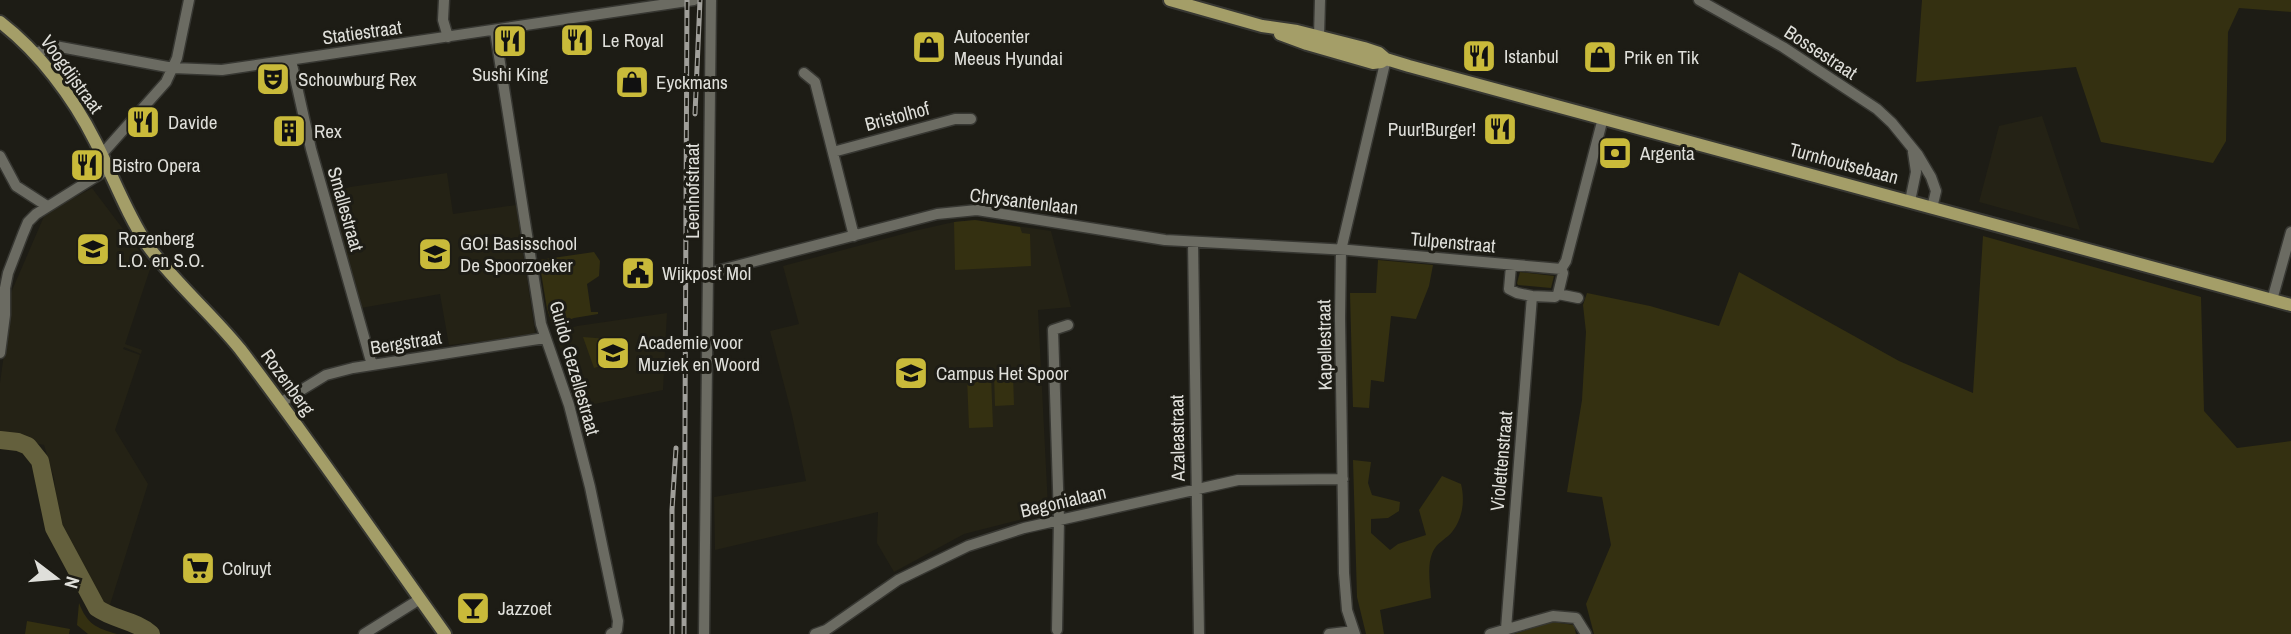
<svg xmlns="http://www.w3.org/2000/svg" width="2291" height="634" viewBox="0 0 2291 634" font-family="'Archivo Narrow',sans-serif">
<rect width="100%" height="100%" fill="#1d1c15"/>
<path fill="#242215" d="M2042,116L2080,230L1979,202L1999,126Z
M447,173L453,214L516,205L534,325L535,333L530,336L449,345L440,294L361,308L329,194L350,187Z
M92,188L151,266L125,344L142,350L141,354L124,347L123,349L140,355L139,359L115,430L148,484L108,611L59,528L54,478L44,445L0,437V383L11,302L10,295L45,214Z
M975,220L1051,231L1071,307L1038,310L1048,507L1042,514L964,534L894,572L877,543L878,512L715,550L714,497L806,481L792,415L770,331L799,324L783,266L914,231L954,222Z
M667,313L663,390L580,407L555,333L577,326Z"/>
<path fill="#343011" d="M1922,0H2291V12L2239,8L2228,32L2226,141L2213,163L2101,142L2076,67L1916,82Z
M975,220L1020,227L1022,233L1030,234L1031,266L955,270L954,222Z
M1983,236L2201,297L2204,411L2237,448L2291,441V634H1594L1586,604L1611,545L1602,497L1567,492L1582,400L1586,332L1583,305L1587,293L1650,306L1719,326L1739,272L1899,361L1973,393Z
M594,252L600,261L599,276L587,284L591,312H598V314L574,318L553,326L547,309L539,260Z
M1378,260L1433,265L1429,286L1416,319L1391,316L1384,382L1371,380L1369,408L1353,407L1350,293H1376Z
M1520,272L1554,276L1551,288L1518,285L1517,283Z
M583,337L621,340L624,358L594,368Z
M991,374L993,427L969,428L967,376Z
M994,374H1013L1014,405L995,406Z
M1353,460L1371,462L1368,483L1372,495L1400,502L1399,511L1388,518L1371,519V533L1390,550L1398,544L1426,535L1419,510L1442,476L1461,484C1465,500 1463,518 1452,532C1447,538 1439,542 1435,548C1426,561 1430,583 1431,598L1380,610L1384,634H1366L1357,597Z
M79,603C87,624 96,628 117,634H88L77,625Z
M27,621L70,629L69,634H25Z
M1552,622L1574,625L1576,634H1514Z"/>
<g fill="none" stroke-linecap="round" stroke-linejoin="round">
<path stroke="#64603d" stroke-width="18" d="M0,440L18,442L28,446L40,461L54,528L97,608C114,620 135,620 151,634"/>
<g stroke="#373732" stroke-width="13">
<path id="minor" d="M444,0L443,20L448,37
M1699,0L1783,47L1877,109L1892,123L1918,155L1931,177L1936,191L1932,208
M495,31L541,324L569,405L590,487L618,621L617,630L611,634
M1319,36L1320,0
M36,53L55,46L173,68L222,70L694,0
M291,60L311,149L372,365
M804,73L815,82L854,236
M833,152L955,119H971
M102,154L166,82L177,58L189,0
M0,156L16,186L47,206
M1910,201L1916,172L1913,152
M1193,242L1199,634
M1511,266L1509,289L1517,293L1532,296L1555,297L1558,294L1578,298
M709,273L937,214L977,210L1165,240L1349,250L1561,269
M1558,294L1563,273L1561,269L1566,261L1603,118
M2272,300L2291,232
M0,353L5,315V288L8,273L23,234L28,222L36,214L108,169
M280,403L326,375L353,368L545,338
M1506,629L1532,296
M1057,630L1059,519L1053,330L1068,325
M364,634L420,599
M704,634L711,0
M815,634L826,630L898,580L968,546L1024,528L1238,480L1343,479
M1329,634L1354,631
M1355,634L1347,610L1344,573L1340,318L1341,250L1386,59
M1490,634L1553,616L1576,618L1586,634"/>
</g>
<g stroke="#373732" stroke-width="16">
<path id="major" d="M1170,0L1262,26L1297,31L1364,48L1379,53L1386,59L1409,66L2291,305
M0,22C39,52 73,97 95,141C113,176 126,213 148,246C175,283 211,313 240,349C311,442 377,539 445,634
M1280,34L1307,44L1373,63L1381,62L1386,59"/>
</g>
<use href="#minor" stroke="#6b6b62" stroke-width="10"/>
<use href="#major" stroke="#a49e68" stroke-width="12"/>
<g stroke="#a09f9a" stroke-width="5">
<path id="rail" d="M695,114L700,0
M672,634V510L676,448
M684,634L687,0"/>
</g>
<use href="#rail" stroke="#1d1c15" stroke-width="2.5" stroke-dasharray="8" stroke-linecap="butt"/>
</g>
<defs>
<g id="restaurant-square" transform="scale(1.75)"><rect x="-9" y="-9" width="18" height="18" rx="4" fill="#c9ba3a" stroke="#1d1c15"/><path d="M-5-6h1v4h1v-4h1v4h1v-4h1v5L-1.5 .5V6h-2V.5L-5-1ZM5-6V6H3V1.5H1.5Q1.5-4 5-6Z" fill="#111"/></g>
<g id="shop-square" transform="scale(1.75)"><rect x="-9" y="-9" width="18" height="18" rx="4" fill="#c9ba3a" stroke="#1d1c15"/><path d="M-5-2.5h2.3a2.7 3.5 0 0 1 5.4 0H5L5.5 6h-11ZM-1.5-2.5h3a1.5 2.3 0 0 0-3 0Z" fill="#111"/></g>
<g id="theatre-square" transform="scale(1.75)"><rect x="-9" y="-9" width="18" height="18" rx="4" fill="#c9ba3a" stroke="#1d1c15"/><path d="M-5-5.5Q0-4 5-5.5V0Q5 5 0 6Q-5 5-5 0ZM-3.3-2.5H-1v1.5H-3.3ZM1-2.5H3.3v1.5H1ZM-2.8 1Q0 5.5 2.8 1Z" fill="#111"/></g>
<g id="building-square" transform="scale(1.75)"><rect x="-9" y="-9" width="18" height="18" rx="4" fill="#c9ba3a" stroke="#1d1c15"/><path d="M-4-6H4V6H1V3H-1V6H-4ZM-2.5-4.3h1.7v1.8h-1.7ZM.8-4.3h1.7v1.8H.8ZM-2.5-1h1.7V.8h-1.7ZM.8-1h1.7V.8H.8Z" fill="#111"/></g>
<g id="bank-square" transform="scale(1.75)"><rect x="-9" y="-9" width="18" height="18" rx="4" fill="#c9ba3a" stroke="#1d1c15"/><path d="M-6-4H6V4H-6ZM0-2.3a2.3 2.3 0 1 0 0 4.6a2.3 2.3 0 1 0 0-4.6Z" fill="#111"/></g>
<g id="school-square" transform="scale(1.75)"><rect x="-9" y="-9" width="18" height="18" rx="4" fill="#c9ba3a" stroke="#1d1c15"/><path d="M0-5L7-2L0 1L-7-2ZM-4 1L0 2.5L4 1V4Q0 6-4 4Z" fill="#111"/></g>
<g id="civic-square" transform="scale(1.75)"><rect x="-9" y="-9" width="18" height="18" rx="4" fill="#c9ba3a" stroke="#1d1c15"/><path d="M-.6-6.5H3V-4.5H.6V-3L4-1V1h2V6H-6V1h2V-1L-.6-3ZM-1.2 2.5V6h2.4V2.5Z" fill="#111"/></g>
<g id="supermarket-square" transform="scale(1.75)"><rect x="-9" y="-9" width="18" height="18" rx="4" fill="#c9ba3a" stroke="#1d1c15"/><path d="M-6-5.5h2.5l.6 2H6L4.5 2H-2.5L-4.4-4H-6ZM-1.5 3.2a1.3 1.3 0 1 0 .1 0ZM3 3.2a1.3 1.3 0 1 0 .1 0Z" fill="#111"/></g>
<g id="bar-square" transform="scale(1.75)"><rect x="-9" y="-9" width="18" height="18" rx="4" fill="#c9ba3a" stroke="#1d1c15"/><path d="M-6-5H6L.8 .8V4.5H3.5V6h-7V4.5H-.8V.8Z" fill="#111"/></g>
</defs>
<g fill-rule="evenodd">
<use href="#restaurant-square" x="577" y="40"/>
<use href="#restaurant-square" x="510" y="41"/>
<use href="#shop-square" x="929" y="47"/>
<use href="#restaurant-square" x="1479" y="56"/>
<use href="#shop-square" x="1600" y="57"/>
<use href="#theatre-square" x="273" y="79"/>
<use href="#shop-square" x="632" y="82"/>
<use href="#restaurant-square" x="143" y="122"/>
<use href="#restaurant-square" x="1500" y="129"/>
<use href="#building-square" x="289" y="131"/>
<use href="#bank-square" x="1615" y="153"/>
<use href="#restaurant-square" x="87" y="165"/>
<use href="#school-square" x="93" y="249"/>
<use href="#school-square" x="435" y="254"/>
<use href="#civic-square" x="638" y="273"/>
<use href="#school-square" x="613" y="353"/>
<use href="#school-square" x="911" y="373"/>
<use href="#supermarket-square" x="198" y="568"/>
<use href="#bar-square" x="473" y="608"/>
</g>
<g text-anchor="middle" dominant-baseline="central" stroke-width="6" stroke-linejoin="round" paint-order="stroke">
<g font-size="19" fill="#dfdfda" stroke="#1d1c15">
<text transform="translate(362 32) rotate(-8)">Statiestraat</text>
<text transform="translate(1821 52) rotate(33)">Bossestraat</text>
<text transform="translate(72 74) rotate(54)">Voogdijstraat</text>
<text transform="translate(897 116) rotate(-15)">Bristolhof</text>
<text transform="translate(1844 163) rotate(15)">Turnhoutsebaan</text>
<text transform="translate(692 191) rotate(-90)">Leenhofstraat</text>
<text transform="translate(1024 201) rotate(7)">Chrysantenlaan</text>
<text transform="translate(346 209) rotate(74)">Smallestraat</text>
<text transform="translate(1453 242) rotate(5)">Tulpenstraat</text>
<text transform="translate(406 342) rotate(-9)">Bergstraat</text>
<text transform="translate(1324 345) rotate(-91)">Kapellestraat</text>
<text transform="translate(575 368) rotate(74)">Guido Gezellestraat</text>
<text transform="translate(288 382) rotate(54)">Rozenberg</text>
<text transform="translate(1177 438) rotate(-91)">Azaleastraat</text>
<text transform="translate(1501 461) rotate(-85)">Violettenstraat</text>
<text transform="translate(1063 501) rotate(-13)">Begonialaan</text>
</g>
<g font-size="19" fill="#dfdfda" stroke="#1d1c15" text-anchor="start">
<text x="954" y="36">Autocenter<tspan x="954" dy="22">Meeus Hyundai</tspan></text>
<text x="602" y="40">Le Royal</text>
<text x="1504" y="56">Istanbul</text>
<text x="1624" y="57">Prik en Tik</text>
<text x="510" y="74" text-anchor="middle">Sushi King</text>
<text x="298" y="79">Schouwburg Rex</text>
<text x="656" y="82">Eyckmans</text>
<text x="168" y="122">Davide</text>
<text x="1476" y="129" text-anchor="end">Puur!Burger!</text>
<text x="314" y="131">Rex</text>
<text x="1640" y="153">Argenta</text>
<text x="112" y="165">Bistro Opera</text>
<text x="118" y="238">Rozenberg<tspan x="118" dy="22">L.O. en S.O.</tspan></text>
<text x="460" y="243">GO! Basisschool<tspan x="460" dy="22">De Spoorzoeker</tspan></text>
<text x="662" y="273">Wijkpost Mol</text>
<text x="638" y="342">Academie voor<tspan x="638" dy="22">Muziek en Woord</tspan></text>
<text x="936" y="373">Campus Het Spoor</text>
<text x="222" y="568">Colruyt</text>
<text x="498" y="608">Jazzoet</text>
</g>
</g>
<g transform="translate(56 578) rotate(106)" stroke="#1d1c15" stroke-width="5" paint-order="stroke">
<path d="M0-5L12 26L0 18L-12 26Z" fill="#dfdfda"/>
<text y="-10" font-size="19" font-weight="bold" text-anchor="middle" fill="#dfdfda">N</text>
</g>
</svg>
